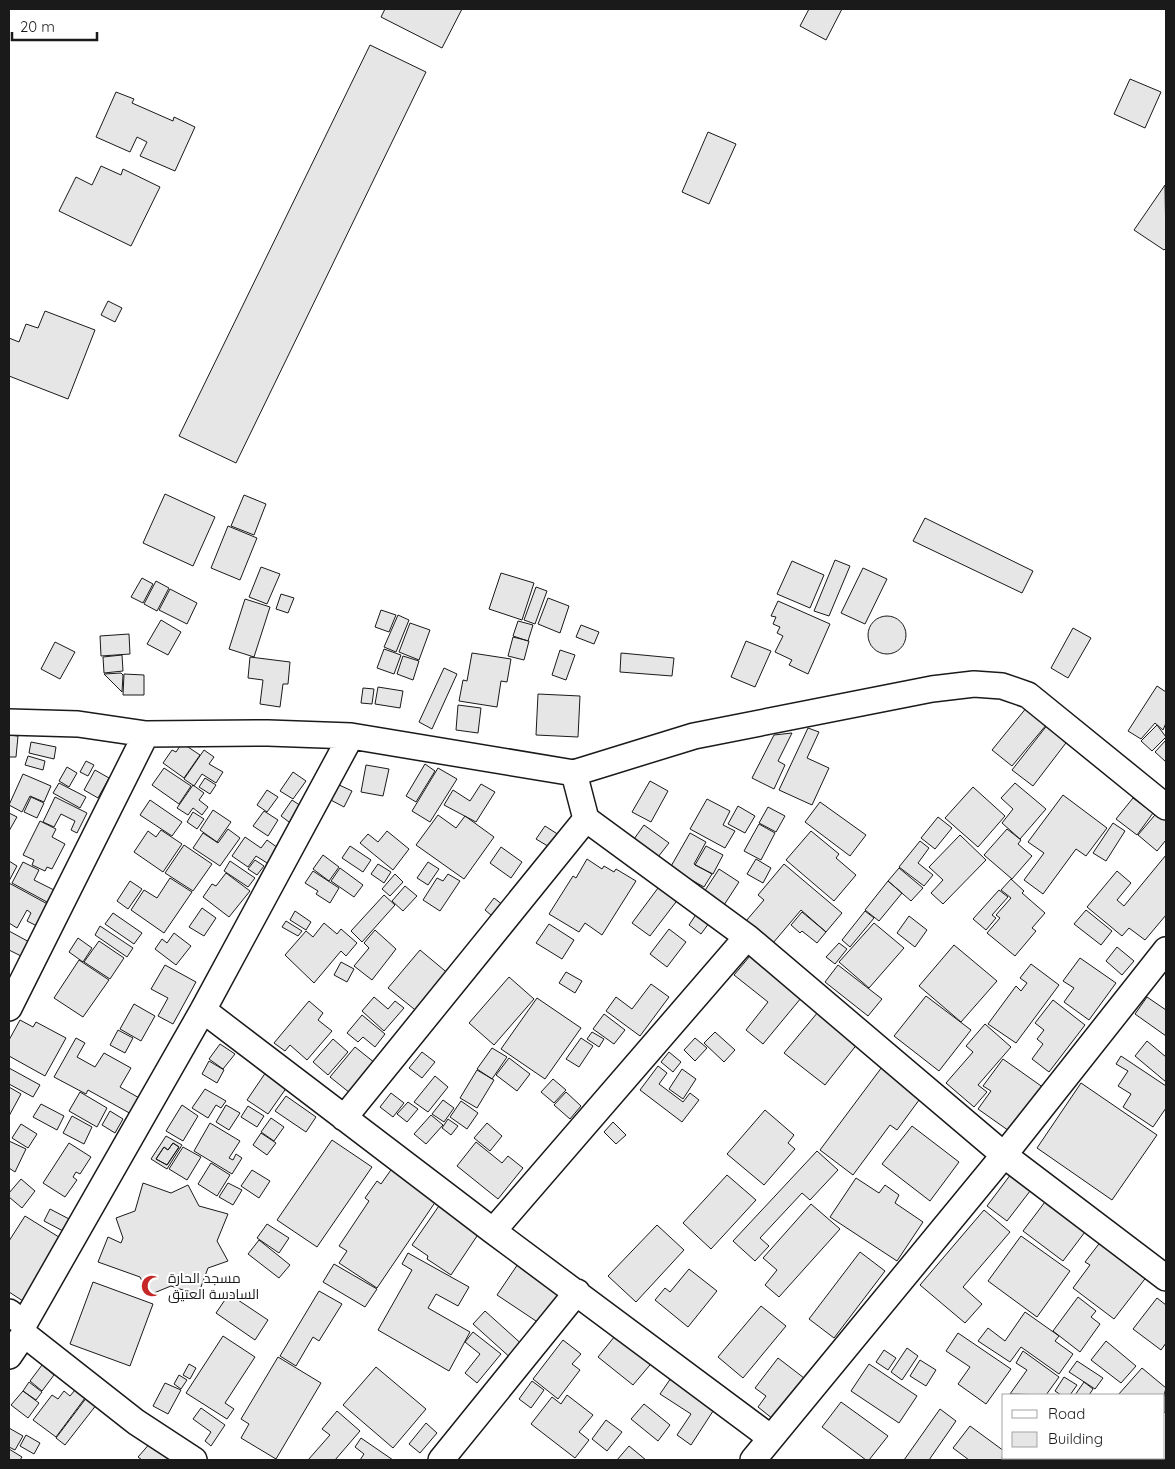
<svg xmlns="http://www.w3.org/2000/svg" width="1175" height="1469" viewBox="0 0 1175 1469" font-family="Quicksand,Cairo,sans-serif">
<rect width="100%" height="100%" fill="#fff"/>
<path fill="#e6e6e6" stroke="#1a1a1a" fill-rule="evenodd" d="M385,9H462L442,48L381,17Z
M809,9H842L826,40L800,26Z
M370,45L426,72L236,463L179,436Z
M1130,79L1161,92L1145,128L1114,114Z
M116,92L134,99L132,103L173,121L174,117L195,127L175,171L140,156L147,142L137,137L130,152L96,137Z
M708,132L736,144L709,204L682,192Z
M101,166L121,175L123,169L160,187L131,246L59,211L76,177L92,185Z
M1165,185L1166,248L1164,250L1134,230Z
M108,301L122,308L115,322L101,315Z
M45,311L95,330L68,399L9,376V338L19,342L26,324L38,328Z
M165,494L215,517L193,566L143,543Z
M244,495L266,504L254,535L231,526Z
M925,518L1033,571L1022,593L913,541Z
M228,526L257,538L240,580L211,568Z
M835,560L850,566L829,616L814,611Z
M792,561L824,575L810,608L777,594Z
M261,567L280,574L267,604L249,597Z
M863,568L887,579L865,624L841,613Z
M501,573L534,583L522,620L489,609Z
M142,578L153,584L143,603L131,597Z
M156,581L169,588L157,611L144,604Z
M536,587L547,591L535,624L524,620Z
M170,589L197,603L187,624L159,610Z
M281,594L294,598L288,613L276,609Z
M548,598L569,606L560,633L538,624Z
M245,599L270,607L254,657L229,649Z
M778,601L830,624L808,674L789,665L792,660L775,652L783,636L777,633L780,627L773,624L776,617L771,616Z
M381,610L396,615L389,632L375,627Z
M398,615L409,620L396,652L384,647Z
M868 635a19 19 0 1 1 38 0a19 19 0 1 1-38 0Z
M161,620L181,632L168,655L147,644Z
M518,621L533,625L528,641L513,636Z
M410,623L430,630L419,660L399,652Z
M581,625L599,632L594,644L576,637Z
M1073,628L1091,638L1068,678L1051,668Z
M129,634L130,654L101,656L100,636Z
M513,637L529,641L524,660L508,656Z
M746,641L771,651L755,687L731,677Z
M55,642L75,652L60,679L41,669Z
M384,649L401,655L394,674L377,668Z
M560,650L575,655L566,680L552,675Z
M472,653L511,659L507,682L501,681L497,707L459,701L463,680L467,681Z
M621,653L674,658L672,676L620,672Z
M122,655L123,671L104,673L103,657Z
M403,656L419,661L413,680L397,674Z
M250,657L290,662L288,684H283L280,707L260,704L263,680L248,678Z
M444,668L457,674L432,729L419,722Z
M121,673L123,675L122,692L104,674Z
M124,674L144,675V695H123Z
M1157,686L1166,692V723L1163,730L1155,723L1141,739L1128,731Z
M378,687L403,691L400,708L375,704Z
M363,688L374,689L372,704L361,703Z
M538,694L580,696L578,737L536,735Z
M458,705L481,708L478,733L456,730Z
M1027,707L1047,724L1012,766L992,750Z
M1052,719L1072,735L1033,786L1012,770Z
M1157,725L1166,737L1152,751L1141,741Z
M808,728L819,732L807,758L829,768L812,805L779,790Z
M792,733L778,761L785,765L774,789L752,778L774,735Z
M9,735L18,736L16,757H9Z
M1166,740V762L1155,752Z
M31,742L56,747L54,759L29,753Z
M182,743L200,755L184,778L163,763L172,750L176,752Z
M204,750L214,757L209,764L223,772L216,783L202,774L194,786L184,779Z
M28,756L45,761L43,770L25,765Z
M86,761L94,765L88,776L80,772Z
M425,764L435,771L416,802L406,796Z
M366,765L389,769L383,796L361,792Z
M67,767L77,773L69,787L59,781Z
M164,768L191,786L179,804L152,785Z
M438,768L457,779L430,822L412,811Z
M95,770L109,778L98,798L84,790Z
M293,772L306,781L293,799L280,791Z
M23,774L51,786L44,802L30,796L22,812L9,805Z
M205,778L216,785L210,794L199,787Z
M650,781L668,791L651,822L632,812Z
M59,783L86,797L80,808L53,793Z
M335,783L352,791L344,807L327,798Z
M1015,783L1046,809L1020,839L1002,823L1013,809L1001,798Z
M481,784L495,792L476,822L444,805L453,790L470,801Z
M193,785L204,793L199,800L208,807L202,815L193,808L188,815L177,808Z
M973,787L1005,816L978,847L945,818Z
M267,790L278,797L267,812L257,805Z
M1063,795L1107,828L1086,856L1076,849L1043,894L1024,880L1044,853L1028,842Z
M31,797L44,803L37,818L24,812Z
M55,797L87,813L77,833L71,830L75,821L61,814L54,827L43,822Z
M1133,798L1153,813L1137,835L1116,819Z
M707,799L730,811L723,825L735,831L725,848L690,829Z
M150,800L182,822L172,836L140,815Z
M292,800L304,808L293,825L281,816Z
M820,802L866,835L850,856L805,822Z
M738,806L755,816L745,833L728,824Z
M768,807L785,816L776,832L759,823Z
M1160,809L1166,814V840L1157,851L1138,835Z
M213,810L231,822L217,842L200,830Z
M264,811L278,820L268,836L253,826Z
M193,812L204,819L197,829L187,822Z
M9,813L17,817L9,831Z
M438,815L456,828L465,816L494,837L464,879L416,845Z
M938,817L952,828L935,849L921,838Z
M40,821L56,829L52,837L65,844L52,869L47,867L45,871L32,865L34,860L23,855Z
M1113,823L1125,831L1106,861L1093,853Z
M759,824L775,833L761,860L744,851Z
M644,825L669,843L658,857L634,839Z
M545,826L559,835L551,848L536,839Z
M228,829L240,838L220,866L193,848L203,833L218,843Z
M1007,829L1021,840L1018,844L1032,856L1012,879L984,855Z
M161,830L182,844L163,872L134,852L148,831L156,837Z
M387,831L409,849L393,870L360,843L368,834L378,842Z
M811,831L839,854L836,858L856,875L834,901L786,860Z
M690,833L706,842L694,864L712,874L704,887L670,868Z
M960,835L986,860L943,904L931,893L943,880L929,867Z
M245,837L261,848L267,840L285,853L275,868L256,856L248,867L232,856Z
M920,841L929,848L918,863L933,875L924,886L899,867Z
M184,845L212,864L193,891L165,873Z
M350,846L371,860L363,872L342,858Z
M706,846L723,855L713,874L695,865Z
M501,847L522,862L511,878L490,863Z
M323,855L339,867L329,881L313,869Z
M1166,855V915L1145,940L1129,928L1122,936L1087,907L1117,871L1131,883L1117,900L1124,906Z
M587,859L602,869L604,866L614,872L616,869L636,881L602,935L585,923L579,932L549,914L573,876L576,878Z
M756,859L771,868L763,883L747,874Z
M255,860L264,866L257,875L248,869Z
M9,861L17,866L9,881Z
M230,861L255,878L248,887L224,871Z
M23,862L39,870L34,880L54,890L47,902L12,883Z
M428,862L439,869L428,885L417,878Z
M378,864L391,872L384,883L371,874Z
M784,864L842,913L826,932L801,910L773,943L746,921L764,900L758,895Z
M340,868L363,885L354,897L331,881Z
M899,868L923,888L911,901L888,881Z
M719,869L739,882L724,905L704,892Z
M313,871L339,888L330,903L316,894L318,891L305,883Z
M226,873L250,891L229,917L203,897L212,884L216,886Z
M395,874L403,882L390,896L382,889Z
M448,874L460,881L440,911L423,900L437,878L443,881Z
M170,878L192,892L164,933L131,910L144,890L157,898Z
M1011,879L1024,891L1022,893L1045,913L1032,928L1036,931L1015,956L987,933L1000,918L996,915L1011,898L1001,890Z
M130,881L142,889L128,909L117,901Z
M888,881L902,893L879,921L865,910Z
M9,883L53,907L41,928L27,921L31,913L27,910L17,928L9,923Z
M661,884L679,898L650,936L632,923Z
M405,886L417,896L403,911L392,901Z
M999,890L1008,897L992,915L996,918L986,930L973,919Z
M384,895L395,905L362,942L351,931Z
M494,898L508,909L498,921L485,910Z
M202,908L216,918L204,936L189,927Z
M699,910L712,919L701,934L689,925Z
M1086,910L1112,931L1101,945L1074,924Z
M295,911L311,922L306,930L290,920Z
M865,911L874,918L850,947L842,940Z
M802,912L826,932L817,943L802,931L800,933L791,925Z
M113,913L142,933L134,944L105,924Z
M909,916L927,930L915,947L897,933Z
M286,921L302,931L298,936L282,927Z
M324,923L337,934L341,929L357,943L346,956L341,951L314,983L285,955L306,931L313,937Z
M874,923L904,948L869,988L839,962Z
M549,924L574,940L562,959L536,943Z
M100,926L133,948L127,957L95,935Z
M669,929L686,942L667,967L650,954Z
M375,930L396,949L372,980L354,966L369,948L364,943Z
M9,931L31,943L23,957L9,950Z
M174,933L191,946L176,965L155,949L162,939L167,943Z
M78,938L92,948L83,962L69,952Z
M99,941L124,958L110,979L84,962Z
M839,943L847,949L835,964L826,957Z
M954,945L997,981L961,1022L919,986Z
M1117,947L1134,961L1122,975L1106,961Z
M420,950L450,975L419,1013L388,988Z
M755,950L806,992L763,1044L746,1030L768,1002L734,975Z
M1080,958L1116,983L1089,1020L1064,1002L1074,988L1063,981Z
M79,960L109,980L83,1017L54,998Z
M341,962L354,969L347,982L334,975Z
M1031,964L1059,985L1016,1043L988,1024L1016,986L1021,991L1027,983L1020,978Z
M165,965L196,982L173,1024L158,1016L168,998L151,989Z
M838,965L882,999L868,1016L825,982Z
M566,972L582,981L575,993L559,983Z
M509,977L534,999L494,1045L469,1023Z
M651,984L669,997L640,1036L606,1011L616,997L632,1009Z
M926,996L971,1030L939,1071L894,1036Z
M374,997L388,1009L395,1001L404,1008L384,1031L362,1011Z
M1147,997L1166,1010V1036L1135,1014Z
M537,998L581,1028L545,1079L501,1049Z
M1053,1000L1085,1025L1049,1072L1032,1059L1043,1044L1037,1039L1044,1030L1035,1023Z
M309,1001L323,1013L318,1020L332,1031L307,1060L290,1045L285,1051L274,1043Z
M134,1004L155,1016L141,1041L120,1029Z
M818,1012L858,1043L825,1085L784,1053Z
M604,1014L625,1030L614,1044L593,1029Z
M362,1015L385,1034L375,1047L363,1037L358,1042L347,1033Z
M20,1020L33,1027L36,1022L66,1038L45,1076L9,1056V1040Z
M985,1024L1011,1047L978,1085L987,1092L974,1107L946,1083L973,1052L966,1046Z
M118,1030L133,1038L125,1053L110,1045Z
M592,1032L604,1039L599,1047L587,1039Z
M715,1032L735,1050L724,1062L704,1043Z
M76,1038L85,1043L77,1057L95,1067L104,1053L131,1068L120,1087L141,1099L133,1115L88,1090L86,1094L54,1077Z
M581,1038L593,1046L579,1067L566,1059Z
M695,1038L707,1048L695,1061L684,1050Z
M333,1039L348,1052L328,1075L313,1062Z
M1147,1041L1166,1057V1082L1135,1056Z
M220,1044L235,1054L223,1069L209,1059Z
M355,1047L380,1067L355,1097L330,1077Z
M492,1048L507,1057L492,1079L477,1069Z
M422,1052L435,1062L422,1078L409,1068Z
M669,1052L681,1062L673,1072L661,1062Z
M1121,1056L1166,1086V1108L1153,1127L1123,1107L1131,1094L1118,1086L1128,1071L1116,1064Z
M509,1058L530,1074L517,1091L496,1075Z
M1003,1059L1044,1088L1012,1133L978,1109L991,1091L983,1086Z
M209,1061L224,1070L217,1083L202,1074Z
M658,1066L667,1073L659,1084L683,1102L690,1093L699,1100L682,1122L640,1090Z
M882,1067L922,1096L897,1130L890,1125L853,1175L820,1150Z
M9,1068L40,1085L33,1097L9,1084Z
M682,1069L696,1079L683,1099L669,1089Z
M477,1070L494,1080L477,1108L460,1098Z
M266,1072L287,1087L268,1114L247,1100Z
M435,1076L448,1087L428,1112L414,1102Z
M553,1079L566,1090L554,1103L541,1092Z
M1081,1083L1157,1135L1112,1200L1037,1148Z
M9,1087L21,1094L9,1116Z
M205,1089L226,1101L221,1108L216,1105L208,1118L192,1108Z
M80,1092L107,1108L97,1127L69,1111Z
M566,1092L581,1106L570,1119L554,1105Z
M391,1093L404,1103L393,1117L380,1107Z
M286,1096L316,1117L306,1132L275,1111Z
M443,1100L454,1108L444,1122L432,1114Z
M461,1101L478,1113L467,1129L450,1117Z
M408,1102L418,1109L407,1122L397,1114Z
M41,1104L64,1116L57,1130L33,1117Z
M182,1105L198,1116L183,1141L166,1131Z
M226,1105L240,1113L229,1130L216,1122Z
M248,1106L264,1116L257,1127L241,1117Z
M765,1110L794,1135L788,1143L795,1149L764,1185L727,1154Z
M110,1111L123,1119L115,1133L102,1125Z
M431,1115L443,1125L426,1144L414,1134Z
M72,1116L92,1127L84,1144L63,1133Z
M271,1118L284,1127L274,1141L261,1132Z
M448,1119L458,1126L451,1135L442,1128Z
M613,1122L626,1135L616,1144L604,1132Z
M210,1123L240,1141L229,1158L233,1160L236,1154L242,1158L232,1174L194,1151Z
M487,1123L502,1136L490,1151L474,1138Z
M21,1124L37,1134L28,1148L12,1138Z
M912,1126L959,1162L930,1201L882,1164Z
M261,1133L276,1143L267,1155L253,1145Z
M166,1136L182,1145L167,1169L151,1159ZM173,1143L179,1147L167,1165L156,1159L164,1147L168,1150Z
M332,1140L372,1167L317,1247L277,1220Z
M9,1141L26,1149L15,1172L9,1168Z
M476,1142L502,1163L508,1156L523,1168L498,1199L457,1166Z
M69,1143L91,1157L80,1174L76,1172L73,1177L77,1180L65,1197L43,1183Z
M173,1143L179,1147L167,1165L156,1159L164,1147L168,1150Z
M183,1147L201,1157L187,1180L169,1169Z
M817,1151L838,1170L810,1200L802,1193L760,1238L769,1246L755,1261L733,1241Z
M211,1163L230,1175L217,1196L198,1184Z
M1017,1166L1037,1182L1007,1221L987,1206Z
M393,1167L438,1198L377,1288L339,1263L347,1251L339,1246L369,1201L365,1198L377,1181L381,1184Z
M252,1170L270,1181L259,1198L241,1186Z
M727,1175L756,1200L711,1249L683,1223Z
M856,1178L879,1193L885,1185L899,1195L895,1203L923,1222L897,1261L830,1217Z
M21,1179L35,1191L22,1208L9,1197V1193Z
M143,1183L171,1193L188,1185L199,1206L228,1214L217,1241L228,1261L208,1268L198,1295L171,1286L149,1295L140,1277L98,1262L108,1237L121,1243L123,1238L116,1218L135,1211Z
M228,1183L242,1190L233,1205L219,1197Z
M1051,1194L1091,1224L1063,1261L1023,1231Z
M443,1200L483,1227L451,1275L427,1259L428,1256L412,1245Z
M811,1204L840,1229L779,1297L765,1285L777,1270L763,1258Z
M50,1209L71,1220L65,1232L44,1221Z
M984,1210L1010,1232L963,1287L982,1304L965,1323L920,1285Z
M25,1216L62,1239L23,1301L9,1292V1241Z
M267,1224L289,1238L279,1253L257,1238Z
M657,1225L684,1250L636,1302L608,1276Z
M1021,1236L1070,1271L1037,1317L988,1281Z
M1105,1236L1151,1271L1114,1319L1073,1288L1090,1265L1085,1262Z
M259,1240L290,1265L279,1278L248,1254Z
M860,1252L885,1271L834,1338L809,1319Z
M408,1253L469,1287L458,1306L436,1294L428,1308L470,1332L449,1371L378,1330L412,1270L402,1264Z
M520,1261L562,1290L539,1323L497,1295Z
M334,1264L377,1289L365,1307L323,1282Z
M689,1269L717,1291L688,1327L655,1300L665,1288L670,1292Z
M93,1282L153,1304L130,1366L70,1344Z
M319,1291L342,1304L319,1341L313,1337L296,1366L280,1356Z
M229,1294L268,1320L255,1340L216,1313Z
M1078,1297L1096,1311L1091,1317L1100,1324L1080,1352L1053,1331Z
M1157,1298L1166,1305V1343L1161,1350L1133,1329Z
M761,1306L786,1326L743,1378L718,1357Z
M485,1311L525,1347L513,1360L473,1324Z
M1025,1312L1059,1336L1055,1341L1073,1354L1059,1374L1021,1347L1010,1362L978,1341L988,1328L1005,1341Z
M619,1331L655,1359L633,1385L598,1357Z
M473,1332L501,1354L477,1383L465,1373L480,1354L465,1342Z
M958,1333L1011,1369L986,1404L958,1384L970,1367L946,1351Z
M223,1336L255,1357L225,1403L234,1409L227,1419L186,1393Z
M563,1340L581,1354L572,1364L580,1370L558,1399L533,1379Z
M1106,1341L1136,1366L1121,1383L1091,1360Z
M907,1348L918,1356L902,1380L891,1372Z
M884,1350L896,1358L888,1370L876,1362Z
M1023,1351L1059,1377L1046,1395L1010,1394L1027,1370L1016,1363Z
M278,1357L321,1383L276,1459L241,1438L249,1424L241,1419Z
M778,1358L804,1378L773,1419L758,1407L766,1396L755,1388Z
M920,1360L936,1370L926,1386L910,1376Z
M1077,1361L1103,1378L1095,1389L1069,1372Z
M189,1364L196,1368L190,1379L183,1375Z
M869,1364L917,1396L899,1423L851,1391Z
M42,1365L54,1375L42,1391L30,1381Z
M376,1367L426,1409L393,1448L343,1405Z
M1142,1368L1166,1388L1164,1395L1166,1397V1411L1164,1413V1395H1118Z
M179,1375L187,1380L181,1389L174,1384Z
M1064,1377L1077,1385L1070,1395H1061L1055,1391Z
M671,1378L715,1408L691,1445L677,1435L691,1414L660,1394Z
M532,1381L544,1390L531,1408L519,1399Z
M29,1382L42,1392L36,1400L23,1391Z
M1084,1382L1093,1389L1089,1395H1075Z
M165,1383L181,1390L168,1414L153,1406Z
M75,1390L85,1398L56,1437L33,1420L52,1395L58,1399L64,1391L70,1396Z
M23,1391L39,1403L28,1418L11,1405Z
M567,1395L593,1415L579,1432L589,1440L575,1458L531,1424L552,1397L561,1404Z
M87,1397L97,1404L65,1445L56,1438Z
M841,1402L888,1436L869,1460H866L822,1427Z
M644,1404L670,1425L658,1441L631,1419Z
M201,1408L225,1425L211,1446L205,1441L211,1432L193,1419Z
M940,1409L956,1421L929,1460H904Z
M337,1411L360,1431L335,1460H308L330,1435L322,1429Z
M606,1420L622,1432L607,1451L592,1439Z
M426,1423L437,1433L420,1453L409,1444Z
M970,1426L1004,1451L1002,1458L1005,1460H969L953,1448Z
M9,1428L23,1436L15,1450L9,1447Z
M26,1435L40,1443L34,1454L20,1446Z
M361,1438L393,1460H360L364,1454L355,1447Z
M152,1441L178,1460H142L138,1457Z
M629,1446L646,1460H617Z
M9,1449L22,1457L20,1460H9Z
M1064,1458H1122L1120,1460H1062Z"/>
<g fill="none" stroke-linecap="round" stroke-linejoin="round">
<g stroke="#1a1a1a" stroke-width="28">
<path id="street" d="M9,722L78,724L146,734L268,733L351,736L574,773L694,736L932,689L974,684L1002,686L1028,695L1166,807
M574,773L586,819L747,937L1004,1155L1166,1278
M9,1008L146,734
M203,1010L493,1231L771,1438
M344,1118L586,819
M493,1231L747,937
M9,1312L24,1324V1334L9,1356
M24,1324L203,1010L351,736
M24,1334L136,1422L194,1460
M441,1460L577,1292
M753,1460L1004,1155L1166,950"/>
</g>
<use href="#street" stroke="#fff" stroke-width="25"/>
</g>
<defs>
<g id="mosque-bare" transform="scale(1.725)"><path d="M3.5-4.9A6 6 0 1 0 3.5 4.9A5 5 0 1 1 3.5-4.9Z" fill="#c62828" stroke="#fff" stroke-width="2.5" paint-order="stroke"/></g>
</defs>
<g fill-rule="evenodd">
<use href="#mosque-bare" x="152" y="1286"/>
</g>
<g text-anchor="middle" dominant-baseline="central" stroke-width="4" stroke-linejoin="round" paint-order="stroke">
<g font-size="14" fill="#1a1a1a" stroke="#fff" text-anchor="start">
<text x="168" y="1278">مسجد الحارة<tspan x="168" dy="16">السادسة العتيق</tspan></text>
</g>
</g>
<rect width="1175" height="1469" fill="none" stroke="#1a1a1a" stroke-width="20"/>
<rect x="1002" y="1394" width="162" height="65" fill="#ffffff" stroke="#a3a3a3"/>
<rect x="1012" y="1410" width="25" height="8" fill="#ffffff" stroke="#a3a3a3"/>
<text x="1048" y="1419" font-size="15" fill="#1a1a1a">Road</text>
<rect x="1012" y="1432" width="25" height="15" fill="#e6e6e6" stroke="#a3a3a3"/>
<text x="1048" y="1444" font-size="15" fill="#1a1a1a">Building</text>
<path d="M12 32v8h85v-8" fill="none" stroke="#1a1a1a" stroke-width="2.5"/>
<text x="20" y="32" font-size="15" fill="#1a1a1a" stroke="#ffffff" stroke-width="4" paint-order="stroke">20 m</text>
</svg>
